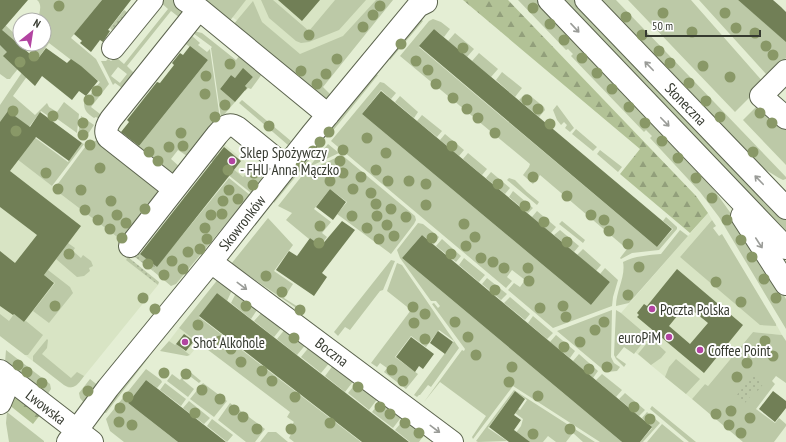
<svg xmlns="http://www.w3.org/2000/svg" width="786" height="442" viewBox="0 0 786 442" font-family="'PT Sans Narrow',sans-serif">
<defs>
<pattern id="forest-firs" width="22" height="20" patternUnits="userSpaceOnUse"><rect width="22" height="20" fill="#b2c296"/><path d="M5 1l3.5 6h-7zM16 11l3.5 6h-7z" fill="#929f7b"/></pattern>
<pattern id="garden-dots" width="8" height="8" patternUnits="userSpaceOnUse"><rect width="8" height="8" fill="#bcc9a7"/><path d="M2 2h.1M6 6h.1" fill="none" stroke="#a2ad90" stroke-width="1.8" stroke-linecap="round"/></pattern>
</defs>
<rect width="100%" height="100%" fill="#e4eed4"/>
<path fill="#d8e4c4" d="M220,0H390L318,87L224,10Z
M223,143L253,168H250L243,177L214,154Z
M0,146L55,188L54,189L134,250L127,260L158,285L77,385L73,387L69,388L64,385L0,336Z
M708,213L712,220L680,257L776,325V324L782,335L753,332L708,386L705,384L692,399L635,352L648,336L621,313Z
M179,328L200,343L190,355L176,344L175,345L169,341Z"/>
<path fill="#bcc9a7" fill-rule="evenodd" d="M37,0H102L71,38L96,59L109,84L91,107L104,117L99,119L96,117L94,118C88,114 84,111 84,103L100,82L49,43L32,67L33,68L13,96L35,115L47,103L49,107L57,112L64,102L79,114L77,133L56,118L54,120L41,111L26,131L68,162L82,143L84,144L52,186L0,146V105L27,65L31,55L33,44H44V20H38C39,13 43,5 37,0Z
M160,0H179L183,10L180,18L171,11L127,66L134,73L122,88L115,83L113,85L101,61H106L108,59L111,61L114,59L117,58L124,64L168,9L159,1ZM118,67L127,74L120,83L111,76Z
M204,0H246L229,22Z
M261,0H273L309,31L335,0H366L339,30L309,42L301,43L296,41L269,18Z
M376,0H393L323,87L330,94L327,99L324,100L233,25L253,1L262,22L300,54L343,36Z
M518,0H537L672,141L712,187L752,243L786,299V329L719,217L700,192L650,138L652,136L646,130L644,132L571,56L573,54L568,49L566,50Z
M560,0H575L786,220V237Z
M599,0H616L786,177V179L783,180L779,178L755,163Z
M628,0H691L764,83L735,112Z
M699,0H738L781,37L786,32V58L770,75L766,74Z
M419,18L423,21L390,60L388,55Z
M433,19L441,22L450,29L444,37L434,29L419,47L657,247L673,229L663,221L666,217L677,227V229L659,250L632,253L621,259L620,258L627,249L540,175L533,184L523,175L529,167L530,164L400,56L429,21Z
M0,20L20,39V44H25C31,57 17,69 10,79H7L0,74Z
M193,31L202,33L236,60L241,54L265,70L251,89L248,88L245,91V86L253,77L243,69L235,78L231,75L220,89L235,102L221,118L211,48L212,47L193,33Z
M455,33L474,49L467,57L448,41Z
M191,35L200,43L198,45L207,52L210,49L220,119L190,158L178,150L171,159L181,168L175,173L171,174L135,151L208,60L183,42Z
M479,53L498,69L491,77L472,61Z
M502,72L522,88L515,97L496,80Z
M373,73L378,75L327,138L323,135Z
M380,82L384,83L396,93L391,99L381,90L362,114L591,305L610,282L600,274L605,268L618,280L613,297L612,306L553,328L508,290L514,283L520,287L525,280L512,270L507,277L512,281L506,288L331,141Z
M525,94H528L544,107L545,110L539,117L519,100Z
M400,96L418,112L414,118L395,102Z
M242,100L291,141L288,145L239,103Z
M759,104L786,127V165L743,120Z
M557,105L574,128L570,132L565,128L567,125L564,122L561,125L557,120L553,110Z
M422,115L442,131L437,137L417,121Z
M81,116L94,125L84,140L78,135Z
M576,129L597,147L593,151L572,134Z
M445,134L464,150L459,156L440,140Z
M320,137L325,141L274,203L272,197Z
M102,139L160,190L125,243L54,189L88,143Z
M328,144L339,153L309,167Z
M600,150L622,167L618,172L597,154Z
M468,153L487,169L482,175L463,159Z
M215,154L243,177L251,168H253L262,176V179L251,193L207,158Z
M342,155L415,216L416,220L414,224L391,254L337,214L347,202L330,189L314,209L331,222L322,233L327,237L320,246L310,238L309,239L286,220L292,213L278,206L305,172Z
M491,172L510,188L505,194L486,178Z
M229,178L250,195L176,284L171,286L153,271Z
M509,178L515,180L527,192L539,202L537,205L507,180Z
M513,191L533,208L528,213L509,197Z
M537,211L556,227L551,233L532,217Z
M268,218L293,245L274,271L293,284L284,298L303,310L302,312L242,271L232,273L227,269Z
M712,220L716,226L713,228L719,236L722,234L776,324V326L760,325L680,257Z
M562,221L585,240L583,243L559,224Z
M418,223L423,224L439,237L434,244L422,235L402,258L622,442H600L513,386L473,439L472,437L486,416L440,382L424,402L462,350L464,351L465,349L432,304L434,303L438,308L440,306L436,301H431L400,258L397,250Z
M560,230L579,246L574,252L554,235Z
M680,230L688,236L629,303L616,306C616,291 626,276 623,262C635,256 648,255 661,254Z
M442,239L461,256L456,262L436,246Z
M68,243L75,248L73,251L81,258L83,255L91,261L93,266L89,268L90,271L84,276L77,277L56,259Z
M583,249L601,265L596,271L577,255Z
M464,258L485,275L479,282L459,265Z
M391,260L395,261L383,290L380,291L350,330L345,327L338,336L334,332Z
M397,263L402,265L459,348L431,387L428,385L420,395H419L417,397L414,395L454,341L439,330L426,347L411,336L395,357L418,374L406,389L384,372L387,368L380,363L377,367L371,363L411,310L387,291Z
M48,270L70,287L73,293L49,323L33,311L55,283L44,275Z
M219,278L233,288L227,301L217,293L199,317L361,442H294L289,438L291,434V431L288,429L294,422L287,417L290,412L179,328Z
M487,278L507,294L501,300L482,284Z
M237,291L259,307L251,319L231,303Z
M510,297L530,314L525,320L504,303Z
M612,310L611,357L614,363L620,367L617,371L606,372L557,331Z
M616,310L621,313L648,336L634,354L624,347L616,357L626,364L624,367L616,359L614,355Z
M263,311L283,326L274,337L254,321Z
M0,314L9,321L14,314L24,322L26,321L43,335L28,355H25L0,336Z
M533,316L553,333L547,339L528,323Z
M286,328L307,343L297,355L277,339Z
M753,332L782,335L786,341V383L776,376L772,381L775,384L756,409L775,423L779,418L786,424V426L774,442H743L692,399L705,384L708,386Z
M556,335L575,351L570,358L550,342Z
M651,338L666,352L661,358L651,365L638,354Z
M47,339L48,340L47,348L42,354L71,378L77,372L84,376C78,384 74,391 64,385L33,361V356Z
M169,341L175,345L176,344L190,355L187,356L160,351Z
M310,346L331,361L321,373L301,357Z
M6,350L50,384L51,389L47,395L5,362Z
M579,354L598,371L593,378L573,361Z
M143,357H149L106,413H103Z
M676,359L700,379L686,394L665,377L669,367Z
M334,364L355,379L345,392L325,376Z
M146,369L161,380L162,382L157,388L146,380L128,403L178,442H124L110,431L106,419Z
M189,371L201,381L199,383L187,374L183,380L194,389L188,397L167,381L172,374L180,380L186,372Z
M602,374L622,390L616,397L596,380Z
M90,379L100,387L85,404L80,398L79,393Z
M358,381L379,397L369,410L348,393Z
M165,383L186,399L181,406L160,390Z
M203,383L227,401L214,417L190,399Z
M514,390L595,442H583L573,433L566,442H556L548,436L543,442H509L521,426L523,419L511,410L514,406L520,410L527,400L515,391L488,428L507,441L478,442L476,441Z
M625,393L645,410L639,416L619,399Z
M382,399L403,415L393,428L372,412Z
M189,401L210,418L204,424L183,408Z
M230,403L265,429L255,442H246L218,420Z
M652,406L696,442H689L650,409Z
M7,412L44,441V442H9L6,423Z
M647,412L660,423L643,442H640L652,428L642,418Z
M406,417L426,432L419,442H410L395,430Z
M212,419L233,435L227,442L207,426Z
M662,424L684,442H647Z
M268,432H276L288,442H260Z"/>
<path fill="url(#forest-firs)" d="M463,0H508L696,196L708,213L690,233L620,174L640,149Z
M13,395L40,415L33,424L8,404Z"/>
<path fill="url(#garden-dots)" d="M124,10L131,15L116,34L110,28Z
M140,242L145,246L139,253L157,267L153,271L131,254Z
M128,257L159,282L158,285L126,260Z
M753,375L764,383L756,393L754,392L745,403L736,396Z"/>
<path fill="#717f56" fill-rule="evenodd" d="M0,0H28L2,30L37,60L46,48L67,63L71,59L81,66L98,81L86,96L79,91L72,100L42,76L35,86L3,56L7,52L0,45Z
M102,0H131L108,30L110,31L103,42L100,40L91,52L80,43L82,41L74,34Z
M278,0H320L302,21Z
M738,0H773L781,7L786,12V42Z
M434,29L672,229L657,247L419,46Z
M190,46L208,60L139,146L121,132L129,122L127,120L157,82L160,83L174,65L172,63L180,53L183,55Z
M243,68L253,77L245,86L247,88L235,102L220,89L231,75L235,78Z
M381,91L610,282L591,305L362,114Z
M8,111L30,127L40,112L82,143L69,161L36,137L10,171L81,226L44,275L54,283L24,322L14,314L13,315L0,306V251L15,263L37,235L0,207V122Z
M224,147L241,161L157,267L140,254Z
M330,189L346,202L333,220L316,207Z
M342,221L355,230L322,273L327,277L314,296L276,270L289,251L297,256L310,238L321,246Z
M422,235L652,427L640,442H622L402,258Z
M677,269L743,325L704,373L637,317L639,315L637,313L644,304L647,306ZM686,305L708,323L690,344L669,326Z
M217,293L298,356L409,442H362L199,316Z
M438,331L453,342L445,354L430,343Z
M184,334L194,341L186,351L176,344Z
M411,337L434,354L423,369L419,366L415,372L396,357Z
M146,380L158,389L226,442H178L128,403Z
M515,391L525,399L514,415L521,420L514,430L530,442H509L489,427Z
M773,391L786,401V408L775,422L759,409Z"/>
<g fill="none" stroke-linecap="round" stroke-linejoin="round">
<g stroke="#5c644e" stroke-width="24">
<path id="minor" d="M185,0L199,9L328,115
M549,0L786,248
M586,0L786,208
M113,48L152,0
M786,71L761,96L786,118
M174,189L108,137C104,131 107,125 111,119L199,9
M742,216L786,284
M130,246L217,135C224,127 228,122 238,128L286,167
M211,262L452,442
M0,371L92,442
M0,403L10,379
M68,442L108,388L211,262L312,134L418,6L426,2"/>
</g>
<use href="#minor" stroke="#fff" stroke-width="22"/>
</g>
<g fill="#899867">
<circle cx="59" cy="6" r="5.5"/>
<circle cx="380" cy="6" r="5.5"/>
<circle cx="533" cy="8" r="5.5"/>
<circle cx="663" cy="13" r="5.5"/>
<circle cx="725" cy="13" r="5.5"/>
<circle cx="373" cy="15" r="5.5"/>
<circle cx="626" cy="17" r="5.5"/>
<circle cx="550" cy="24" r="5.5"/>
<circle cx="363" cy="27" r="5.5"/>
<circle cx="736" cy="28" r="5.5"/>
<circle cx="692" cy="32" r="5.5"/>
<circle cx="755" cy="33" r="5.5"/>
<circle cx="309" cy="35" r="5.5"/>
<circle cx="642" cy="35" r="5.5"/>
<circle cx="564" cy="40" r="5.5"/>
<circle cx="401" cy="44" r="5.5"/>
<circle cx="766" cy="46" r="5.5"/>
<circle cx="463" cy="48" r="5.5"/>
<circle cx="659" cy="51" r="5.5"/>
<circle cx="773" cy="55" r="5.5"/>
<circle cx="34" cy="56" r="5.5"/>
<circle cx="582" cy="58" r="5.5"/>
<circle cx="337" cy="59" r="5.5"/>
<circle cx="416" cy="61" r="5.5"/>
<circle cx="20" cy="62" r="5.5"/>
<circle cx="670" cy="63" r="5.5"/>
<circle cx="230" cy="64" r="5.5"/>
<circle cx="703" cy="66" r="5.5"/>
<circle cx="428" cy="70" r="5.5"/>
<circle cx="301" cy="71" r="5.5"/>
<circle cx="597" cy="73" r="5.5"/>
<circle cx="326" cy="74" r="5.5"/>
<circle cx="206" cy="76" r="5.5"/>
<circle cx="730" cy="77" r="5.5"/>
<circle cx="689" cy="83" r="5.5"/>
<circle cx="317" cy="84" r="5.5"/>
<circle cx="436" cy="84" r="5.5"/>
<circle cx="612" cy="89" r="5.5"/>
<circle cx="97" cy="91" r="5.5"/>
<circle cx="205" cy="94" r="5.5"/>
<circle cx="453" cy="98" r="5.5"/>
<circle cx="89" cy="100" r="5.5"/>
<circle cx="527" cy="100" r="5.5"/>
<circle cx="706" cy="101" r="5.5"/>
<circle cx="225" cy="105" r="5.5"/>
<circle cx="629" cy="107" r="5.5"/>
<circle cx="467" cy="109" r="5.5"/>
<circle cx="538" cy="109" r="5.5"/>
<circle cx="13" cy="111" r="5.5"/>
<circle cx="760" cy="113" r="5.5"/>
<circle cx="53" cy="116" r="5.5"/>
<circle cx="215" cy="117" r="5.5"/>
<circle cx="720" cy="117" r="5.5"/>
<circle cx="478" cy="118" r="5.5"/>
<circle cx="83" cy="123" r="5.5"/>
<circle cx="645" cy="123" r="5.5"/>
<circle cx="772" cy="123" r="5.5"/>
<circle cx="550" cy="124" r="5.5"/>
<circle cx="269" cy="126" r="5.5"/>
<circle cx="16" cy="131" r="5.5"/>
<circle cx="329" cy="132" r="5.5"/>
<circle cx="181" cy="133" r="5.5"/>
<circle cx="495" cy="133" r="5.5"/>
<circle cx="83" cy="135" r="5.5"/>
<circle cx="367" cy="138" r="5.5"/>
<circle cx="662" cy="141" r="5.5"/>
<circle cx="320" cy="142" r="5.5"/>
<circle cx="90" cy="145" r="5.5"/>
<circle cx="183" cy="146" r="5.5"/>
<circle cx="452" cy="146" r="5.5"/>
<circle cx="169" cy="147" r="5.5"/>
<circle cx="343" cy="150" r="5.5"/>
<circle cx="313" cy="151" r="5.5"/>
<circle cx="149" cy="152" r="5.5"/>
<circle cx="753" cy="152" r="5.5"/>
<circle cx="386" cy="153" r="5.5"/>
<circle cx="678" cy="158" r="5.5"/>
<circle cx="158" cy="161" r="5.5"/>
<circle cx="340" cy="161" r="5.5"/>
<circle cx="301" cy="166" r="5.5"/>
<circle cx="100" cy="168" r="5.5"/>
<circle cx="228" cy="170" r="5.5"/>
<circle cx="376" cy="170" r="5.5"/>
<circle cx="46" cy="173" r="5.5"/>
<circle cx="254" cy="173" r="5.5"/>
<circle cx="343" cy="173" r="5.5"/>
<circle cx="361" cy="177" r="5.5"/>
<circle cx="533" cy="177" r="5.5"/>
<circle cx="696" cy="178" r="5.5"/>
<circle cx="330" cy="181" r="5.5"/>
<circle cx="388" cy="181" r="5.5"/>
<circle cx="409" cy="181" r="5.5"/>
<circle cx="426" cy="184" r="5.5"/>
<circle cx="498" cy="184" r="5.5"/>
<circle cx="253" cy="185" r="5.5"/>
<circle cx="58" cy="189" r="5.5"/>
<circle cx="353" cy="189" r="5.5"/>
<circle cx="81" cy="190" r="5.5"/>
<circle cx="229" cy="190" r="5.5"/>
<circle cx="371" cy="193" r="5.5"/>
<circle cx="567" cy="196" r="5.5"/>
<circle cx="712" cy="198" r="5.5"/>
<circle cx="238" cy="199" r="5.5"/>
<circle cx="111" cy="201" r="5.5"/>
<circle cx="223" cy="201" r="5.5"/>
<circle cx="376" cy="204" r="5.5"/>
<circle cx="426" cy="205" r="5.5"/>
<circle cx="525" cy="206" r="5.5"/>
<circle cx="145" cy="209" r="5.5"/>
<circle cx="391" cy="209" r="5.5"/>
<circle cx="85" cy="210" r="5.5"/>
<circle cx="222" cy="214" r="5.5"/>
<circle cx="117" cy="215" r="5.5"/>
<circle cx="211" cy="215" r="5.5"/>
<circle cx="591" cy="215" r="5.5"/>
<circle cx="352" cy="216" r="5.5"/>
<circle cx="377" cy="216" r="5.5"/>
<circle cx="406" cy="217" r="5.5"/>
<circle cx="98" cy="220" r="5.5"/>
<circle cx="604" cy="220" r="5.5"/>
<circle cx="727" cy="220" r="5.5"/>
<circle cx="544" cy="222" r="5.5"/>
<circle cx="126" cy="223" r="5.5"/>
<circle cx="464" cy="224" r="5.5"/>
<circle cx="387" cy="225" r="5.5"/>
<circle cx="320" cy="226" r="5.5"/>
<circle cx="205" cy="228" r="5.5"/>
<circle cx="367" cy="228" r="5.5"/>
<circle cx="110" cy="229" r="5.5"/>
<circle cx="609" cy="231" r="5.5"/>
<circle cx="394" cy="236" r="5.5"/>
<circle cx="475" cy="237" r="5.5"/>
<circle cx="122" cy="238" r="5.5"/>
<circle cx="432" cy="238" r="5.5"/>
<circle cx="207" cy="239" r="5.5"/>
<circle cx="379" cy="239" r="5.5"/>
<circle cx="741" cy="240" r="5.5"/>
<circle cx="567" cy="242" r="5.5"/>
<circle cx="319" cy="243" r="5.5"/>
<circle cx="628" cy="244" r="5.5"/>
<circle cx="466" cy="246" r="5.5"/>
<circle cx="200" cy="249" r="5.5"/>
<circle cx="188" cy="252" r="5.5"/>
<circle cx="69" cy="254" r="5.5"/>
<circle cx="451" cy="254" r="5.5"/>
<circle cx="752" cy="257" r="5.5"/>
<circle cx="481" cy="258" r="5.5"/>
<circle cx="172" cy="261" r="5.5"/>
<circle cx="493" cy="262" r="5.5"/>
<circle cx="148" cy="264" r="5.5"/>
<circle cx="639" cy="267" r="5.5"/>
<circle cx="504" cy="268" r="5.5"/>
<circle cx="528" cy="268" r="5.5"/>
<circle cx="183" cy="269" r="5.5"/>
<circle cx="164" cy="275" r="5.5"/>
<circle cx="266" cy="276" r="5.5"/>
<circle cx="764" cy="279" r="5.5"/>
<circle cx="529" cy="281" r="5.5"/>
<circle cx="716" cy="282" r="5.5"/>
<circle cx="495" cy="290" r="5.5"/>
<circle cx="282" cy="292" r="5.5"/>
<circle cx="628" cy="295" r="5.5"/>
<circle cx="143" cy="298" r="5.5"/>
<circle cx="776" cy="298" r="5.5"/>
<circle cx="741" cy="302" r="5.5"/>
<circle cx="55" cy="306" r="5.5"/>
<circle cx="246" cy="306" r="5.5"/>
<circle cx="563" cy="306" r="5.5"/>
<circle cx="413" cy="307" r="5.5"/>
<circle cx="540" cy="308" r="5.5"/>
<circle cx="155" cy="309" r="5.5"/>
<circle cx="300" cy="310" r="5.5"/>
<circle cx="425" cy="314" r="5.5"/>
<circle cx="566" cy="317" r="5.5"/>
<circle cx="455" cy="322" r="5.5"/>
<circle cx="604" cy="322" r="5.5"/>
<circle cx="414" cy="323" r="5.5"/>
<circle cx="198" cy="325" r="5.5"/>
<circle cx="595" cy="330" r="5.5"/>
<circle cx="468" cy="337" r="5.5"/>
<circle cx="294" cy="338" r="5.5"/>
<circle cx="425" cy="339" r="5.5"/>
<circle cx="220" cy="341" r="5.5"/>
<circle cx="765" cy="341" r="5.5"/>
<circle cx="580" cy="342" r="5.5"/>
<circle cx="564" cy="347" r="5.5"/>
<circle cx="231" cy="349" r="5.5"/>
<circle cx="758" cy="350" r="5.5"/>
<circle cx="476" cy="355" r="5.5"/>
<circle cx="773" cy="356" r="5.5"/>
<circle cx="241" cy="362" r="5.5"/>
<circle cx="747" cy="363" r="5.5"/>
<circle cx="18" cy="365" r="5.5"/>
<circle cx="512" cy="367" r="5.5"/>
<circle cx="607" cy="367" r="5.5"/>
<circle cx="589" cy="369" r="5.5"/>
<circle cx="392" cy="370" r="5.5"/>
<circle cx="262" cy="371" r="5.5"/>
<circle cx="27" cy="372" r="5.5"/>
<circle cx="164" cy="373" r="5.5"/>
<circle cx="186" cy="374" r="5.5"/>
<circle cx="737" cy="377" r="5.5"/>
<circle cx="272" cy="381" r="5.5"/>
<circle cx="403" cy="381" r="5.5"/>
<circle cx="509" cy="382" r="5.5"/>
<circle cx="42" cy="383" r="5.5"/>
<circle cx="358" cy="387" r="5.5"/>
<circle cx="202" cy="390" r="5.5"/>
<circle cx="88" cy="391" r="5.5"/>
<circle cx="538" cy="396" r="5.5"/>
<circle cx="128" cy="397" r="5.5"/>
<circle cx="295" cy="397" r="5.5"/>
<circle cx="220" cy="399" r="5.5"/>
<circle cx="380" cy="407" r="5.5"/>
<circle cx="634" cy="407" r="5.5"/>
<circle cx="120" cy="408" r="5.5"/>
<circle cx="234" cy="410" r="5.5"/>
<circle cx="731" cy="411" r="5.5"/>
<circle cx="195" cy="413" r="5.5"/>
<circle cx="390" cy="414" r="5.5"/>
<circle cx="716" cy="414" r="5.5"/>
<circle cx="243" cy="417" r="5.5"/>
<circle cx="750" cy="418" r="5.5"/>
<circle cx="650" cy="419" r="5.5"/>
<circle cx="119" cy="422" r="5.5"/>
<circle cx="330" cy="423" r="5.5"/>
<circle cx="405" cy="423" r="5.5"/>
<circle cx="132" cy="425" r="5.5"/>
<circle cx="729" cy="425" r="5.5"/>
<circle cx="257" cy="429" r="5.5"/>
<circle cx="291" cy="429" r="5.5"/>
<circle cx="570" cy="429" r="5.5"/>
<circle cx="419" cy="433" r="5.5"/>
<circle cx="741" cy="433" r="5.5"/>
<circle cx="533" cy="434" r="5.5"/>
</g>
<defs><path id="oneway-shaft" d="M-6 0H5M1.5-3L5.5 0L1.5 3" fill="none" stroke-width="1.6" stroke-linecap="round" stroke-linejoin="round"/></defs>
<g stroke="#9a9c98">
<use href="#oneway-shaft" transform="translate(575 28) rotate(47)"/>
<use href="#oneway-shaft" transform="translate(649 66) rotate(-134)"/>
<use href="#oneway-shaft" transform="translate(665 122) rotate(46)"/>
<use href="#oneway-shaft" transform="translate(759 180) rotate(-134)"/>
<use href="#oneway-shaft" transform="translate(759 243) rotate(57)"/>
<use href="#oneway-shaft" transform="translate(242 286) rotate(37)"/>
<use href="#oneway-shaft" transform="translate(435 429) rotate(37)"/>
</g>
<g fill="#b244a1" stroke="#fff" stroke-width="1.5">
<circle cx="232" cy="161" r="4"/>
<circle cx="652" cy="309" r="4"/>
<circle cx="669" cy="337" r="4"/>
<circle cx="185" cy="342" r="4"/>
<circle cx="700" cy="350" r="4"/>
</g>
<g text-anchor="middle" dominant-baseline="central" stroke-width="4" stroke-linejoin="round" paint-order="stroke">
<g font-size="15" fill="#363a30" stroke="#fff">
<text transform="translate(686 104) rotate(46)">Słoneczna</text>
<text transform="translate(242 223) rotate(-52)">Skowronków</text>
<text transform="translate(332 352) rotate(37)">Boczna</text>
<text transform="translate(46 407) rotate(38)">Lwowska</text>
</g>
<g font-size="15" fill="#363a30" stroke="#fff" text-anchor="start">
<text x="240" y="152">Sklep Spożywczy<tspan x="240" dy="17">- FHU Anna Mączko</tspan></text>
<text x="660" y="309">Poczta Polska</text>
<text x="661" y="337" text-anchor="end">euroPiM</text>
<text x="193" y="342">Shot Alkohole</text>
<text x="708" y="350">Coffee Point</text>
</g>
</g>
<g transform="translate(32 32) rotate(30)"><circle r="19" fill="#ffffff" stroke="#afb0ac"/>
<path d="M0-3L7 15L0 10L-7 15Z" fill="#b244a1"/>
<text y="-6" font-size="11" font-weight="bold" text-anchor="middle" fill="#363a30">N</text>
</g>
<path d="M646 30v6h114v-6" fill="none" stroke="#363a30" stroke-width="2"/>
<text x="652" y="30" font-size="12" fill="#363a30" stroke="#ffffff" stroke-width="3" paint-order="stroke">50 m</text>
</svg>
